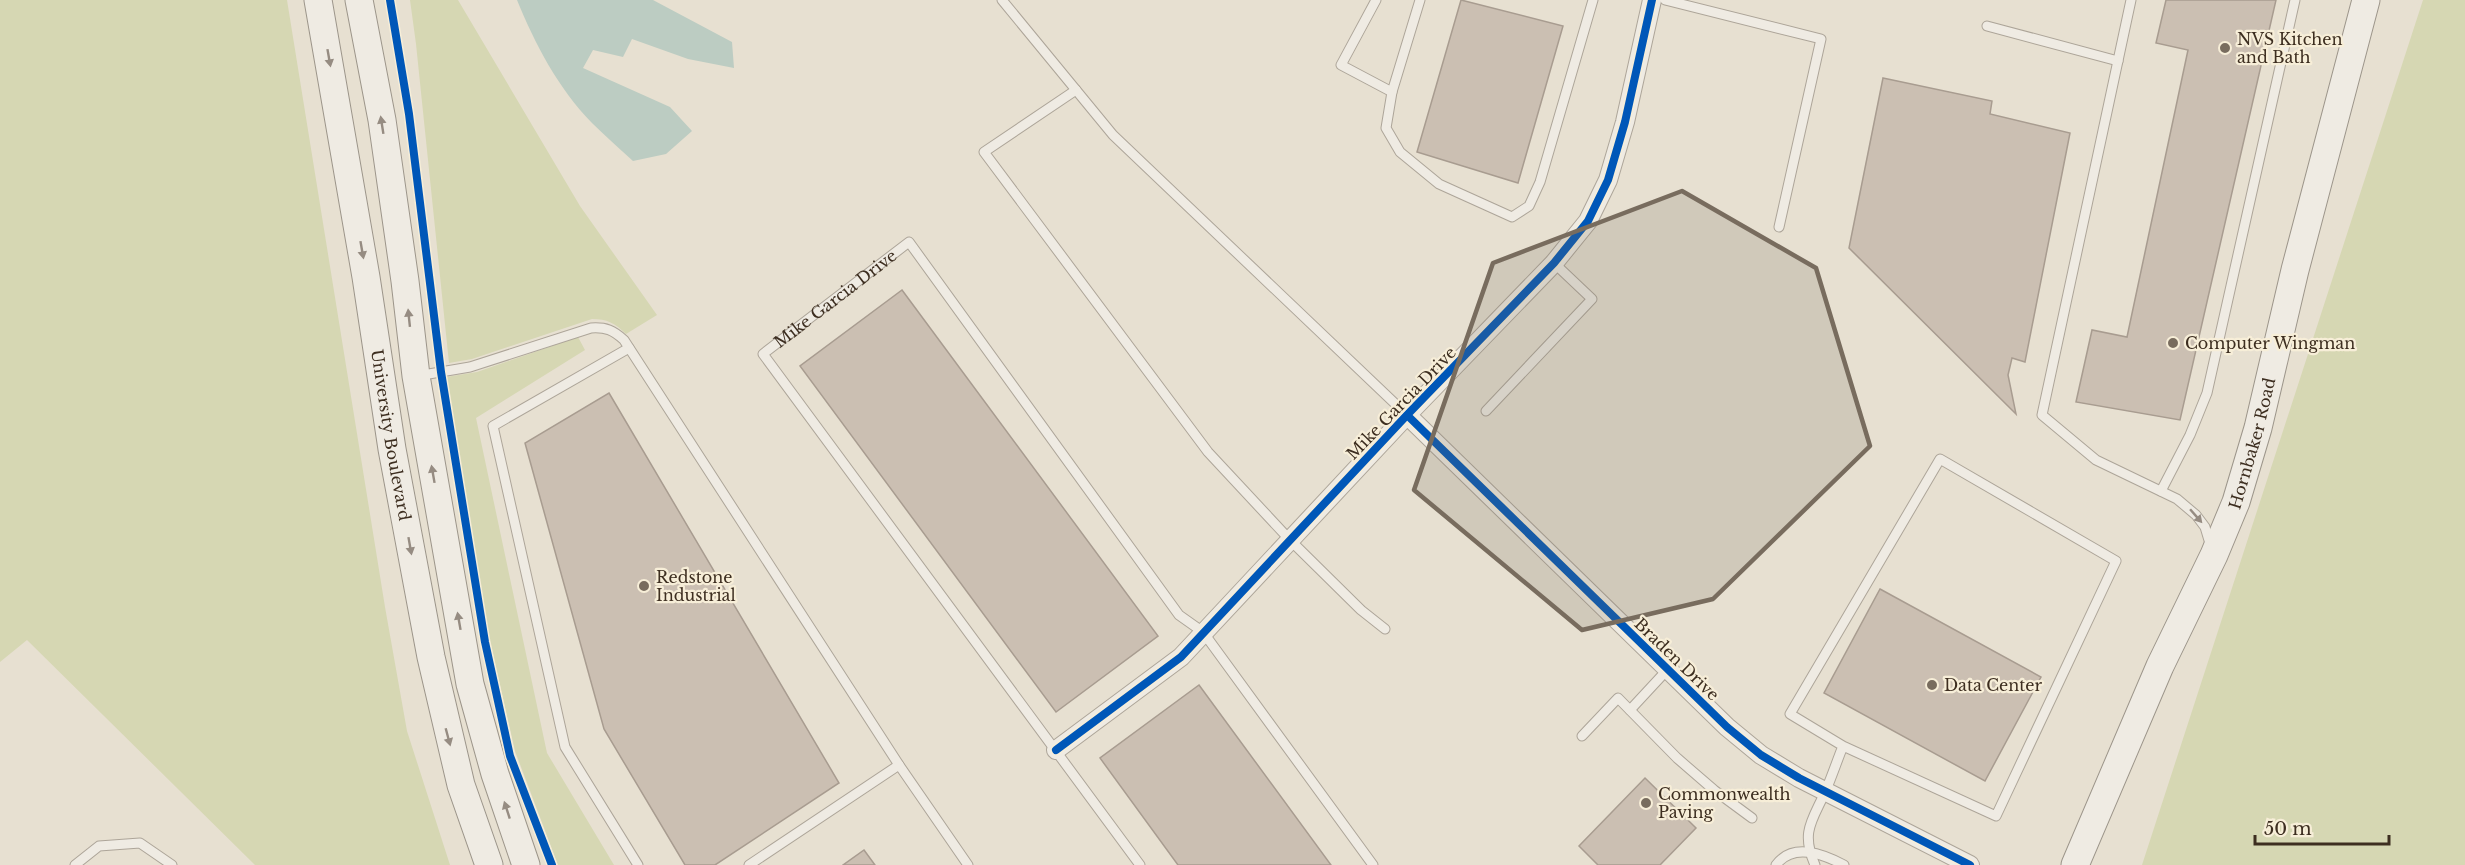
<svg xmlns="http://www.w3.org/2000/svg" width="2465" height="865" viewBox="0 0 2465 865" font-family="'Libre Baskerville',serif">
<rect width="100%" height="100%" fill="#e7e0d1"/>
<path fill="#d6d7b3" d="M0,0H287L385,607L407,731L450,865H255L27,640L0,662Z
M410,0H458L580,206L657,315L626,334C615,323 607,319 592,319L472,359L449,363L416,44Z
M2423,0H2465V865H2142Z
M578,337L585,350L476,418L547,753L614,865H558L515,751L489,637L446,377L477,372Z"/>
<path fill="#bcccc2" d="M517,0H653L732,42L734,68L688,59L632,39L623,57L593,50L583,68L670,107L692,131L666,154L633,161C619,148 605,136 592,123C558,88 535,44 517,0Z"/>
<path fill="#cbbfb2" stroke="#a89c90" stroke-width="1.5" d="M1461,0L1563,26L1518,183L1417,152Z
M2166,0H2276L2180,420L2076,402L2092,330L2127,337L2188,50L2156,43Z
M1883,78L1992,101L1990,114L2070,133L2025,362L2012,358L2008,375L2016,414L1849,248Z
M902,290L1158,636L1056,712L800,366Z
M609,393L839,783L715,865H685L604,729L525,443Z
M1880,589L2041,677L1985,781L1824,693Z
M1199,685L1331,865H1178L1100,758Z
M1645,778L1696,828L1660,865H1598L1579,846Z
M864,850L875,865H843Z"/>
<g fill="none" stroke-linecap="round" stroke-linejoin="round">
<g stroke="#ada599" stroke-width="11">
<g id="lane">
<path d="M1002,0L1113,135L1407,415"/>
<path d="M1376,0L1341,65L1392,92L1420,0"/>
<path d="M1665,0L1821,39L1779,227"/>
<path d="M2131,0L2042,415L2096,460L2177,499L2196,515L2205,527L2211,547"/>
<path d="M1987,26L2118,61"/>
<path d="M1076,90L984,152L1208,452L1290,540L1361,610L1385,629"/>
<path d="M1392,92L1386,128L1400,152L1439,184L1512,217L1529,206L1540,182L1593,0"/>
<path d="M629,348L493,426L565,747L638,865"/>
<path d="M417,376L470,367L591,328C606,327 613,330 624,340L899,765"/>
<path d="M1486,411L1592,299L1554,263"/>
<path d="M2161,491L2190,435L2207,393L2295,0"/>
<path d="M1630,710L1668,669"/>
<path d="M1582,736L1618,698L1677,758L1714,790L1752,818"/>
<path d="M75,865L99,846L140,843L172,865"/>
<path d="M749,865L899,765L968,865"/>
<path id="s1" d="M1140,865L763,354L909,242L1179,615L1203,632L1373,865"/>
<path d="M1776,865C1793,842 1823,854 1844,865"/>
<path d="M1815,865C1800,831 1813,820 1826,790C1832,776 1837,761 1843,746L1996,816L2116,561L1940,459L1790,714L1843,746"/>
</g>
</g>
<g stroke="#ada599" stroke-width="20">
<path id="street" d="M1407,415L1727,727L1761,755L1799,778L1970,865
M1056,750L1181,657L1407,415L1554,263L1588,221L1608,180L1625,122L1652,0"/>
</g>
<g stroke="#9c958a" stroke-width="29">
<g id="secondary">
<path id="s2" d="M318,0L366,277L392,449L431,657L461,785L489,865"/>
<path d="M359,0L382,120L405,281L416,376L470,684L495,774L526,865"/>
<path id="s3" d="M2075,865L2160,666L2214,555L2236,502L2258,428L2295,270L2366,0"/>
</g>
</g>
<use href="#lane" stroke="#efebe3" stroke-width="9"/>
<use href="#street" stroke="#efebe3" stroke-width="18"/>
<use href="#secondary" stroke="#efebe3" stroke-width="27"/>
<g stroke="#f7eed8" stroke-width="11">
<path id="cycleway" d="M390,0L409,114L441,372L485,642L510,756L552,865
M1407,415L1727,727L1761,755L1799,778L1970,865
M1056,750L1181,657L1407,415L1554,263L1588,221L1608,180L1625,122L1652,0"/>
</g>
<use href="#cycleway" stroke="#0057b8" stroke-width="8"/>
</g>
<defs><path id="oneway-solid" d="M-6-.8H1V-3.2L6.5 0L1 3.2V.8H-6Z" transform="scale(1.5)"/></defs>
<g fill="#968c82">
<use href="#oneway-solid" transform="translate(329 58) rotate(80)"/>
<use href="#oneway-solid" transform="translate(382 125) rotate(-99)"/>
<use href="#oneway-solid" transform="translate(362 250) rotate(80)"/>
<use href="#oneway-solid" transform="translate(409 318) rotate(-96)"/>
<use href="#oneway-solid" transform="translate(433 474) rotate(-100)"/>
<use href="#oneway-solid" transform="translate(2196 516) rotate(49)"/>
<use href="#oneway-solid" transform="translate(410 546) rotate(80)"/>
<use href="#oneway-solid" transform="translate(459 621) rotate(-100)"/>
<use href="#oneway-solid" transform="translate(448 737) rotate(75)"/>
<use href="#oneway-solid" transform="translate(507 810) rotate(-108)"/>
</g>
<path fill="#786c5e" fill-opacity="0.2" stroke="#786c5e" stroke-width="4.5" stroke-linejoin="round" d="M1682,191L1816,268L1870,446L1713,599L1582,630L1414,490L1493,263Z"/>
<g fill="#786c5e" stroke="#f7eed8" stroke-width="2">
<circle cx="2225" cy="48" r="6"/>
<circle cx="2173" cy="343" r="6"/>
<circle cx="644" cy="586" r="6"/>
<circle cx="1932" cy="685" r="6"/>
<circle cx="1646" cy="803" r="6"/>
</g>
<g text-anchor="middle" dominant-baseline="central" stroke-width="4.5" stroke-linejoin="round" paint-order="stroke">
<g font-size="16" fill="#3d2e20" stroke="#f7eed8" text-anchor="start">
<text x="2237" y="39">NVS Kitchen<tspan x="2237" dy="18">and Bath</tspan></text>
<text x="2185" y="343">Computer Wingman</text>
<text x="656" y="577">Redstone<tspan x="656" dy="18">Industrial</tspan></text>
<text x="1944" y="685">Data Center</text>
<text x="1658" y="794">Commonwealth<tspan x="1658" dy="18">Paving</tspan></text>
</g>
<g font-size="16" fill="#3d2e20" stroke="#f7eed8">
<text stroke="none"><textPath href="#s1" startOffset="726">Mike Garcia Drive</textPath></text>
<text transform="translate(1401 403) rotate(-46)">Mike Garcia Drive</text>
<text stroke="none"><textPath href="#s2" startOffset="441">University Boulevard</textPath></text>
<text stroke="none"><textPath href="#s3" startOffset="458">Hornbaker Road</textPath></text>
<text transform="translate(1677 659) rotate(44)">Braden Drive</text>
</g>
</g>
<path d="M2255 835v9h134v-9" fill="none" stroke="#3d2e20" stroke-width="3"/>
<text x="2264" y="835" font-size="18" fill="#3d2e20" stroke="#f7eed8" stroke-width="4.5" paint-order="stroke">50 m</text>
</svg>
